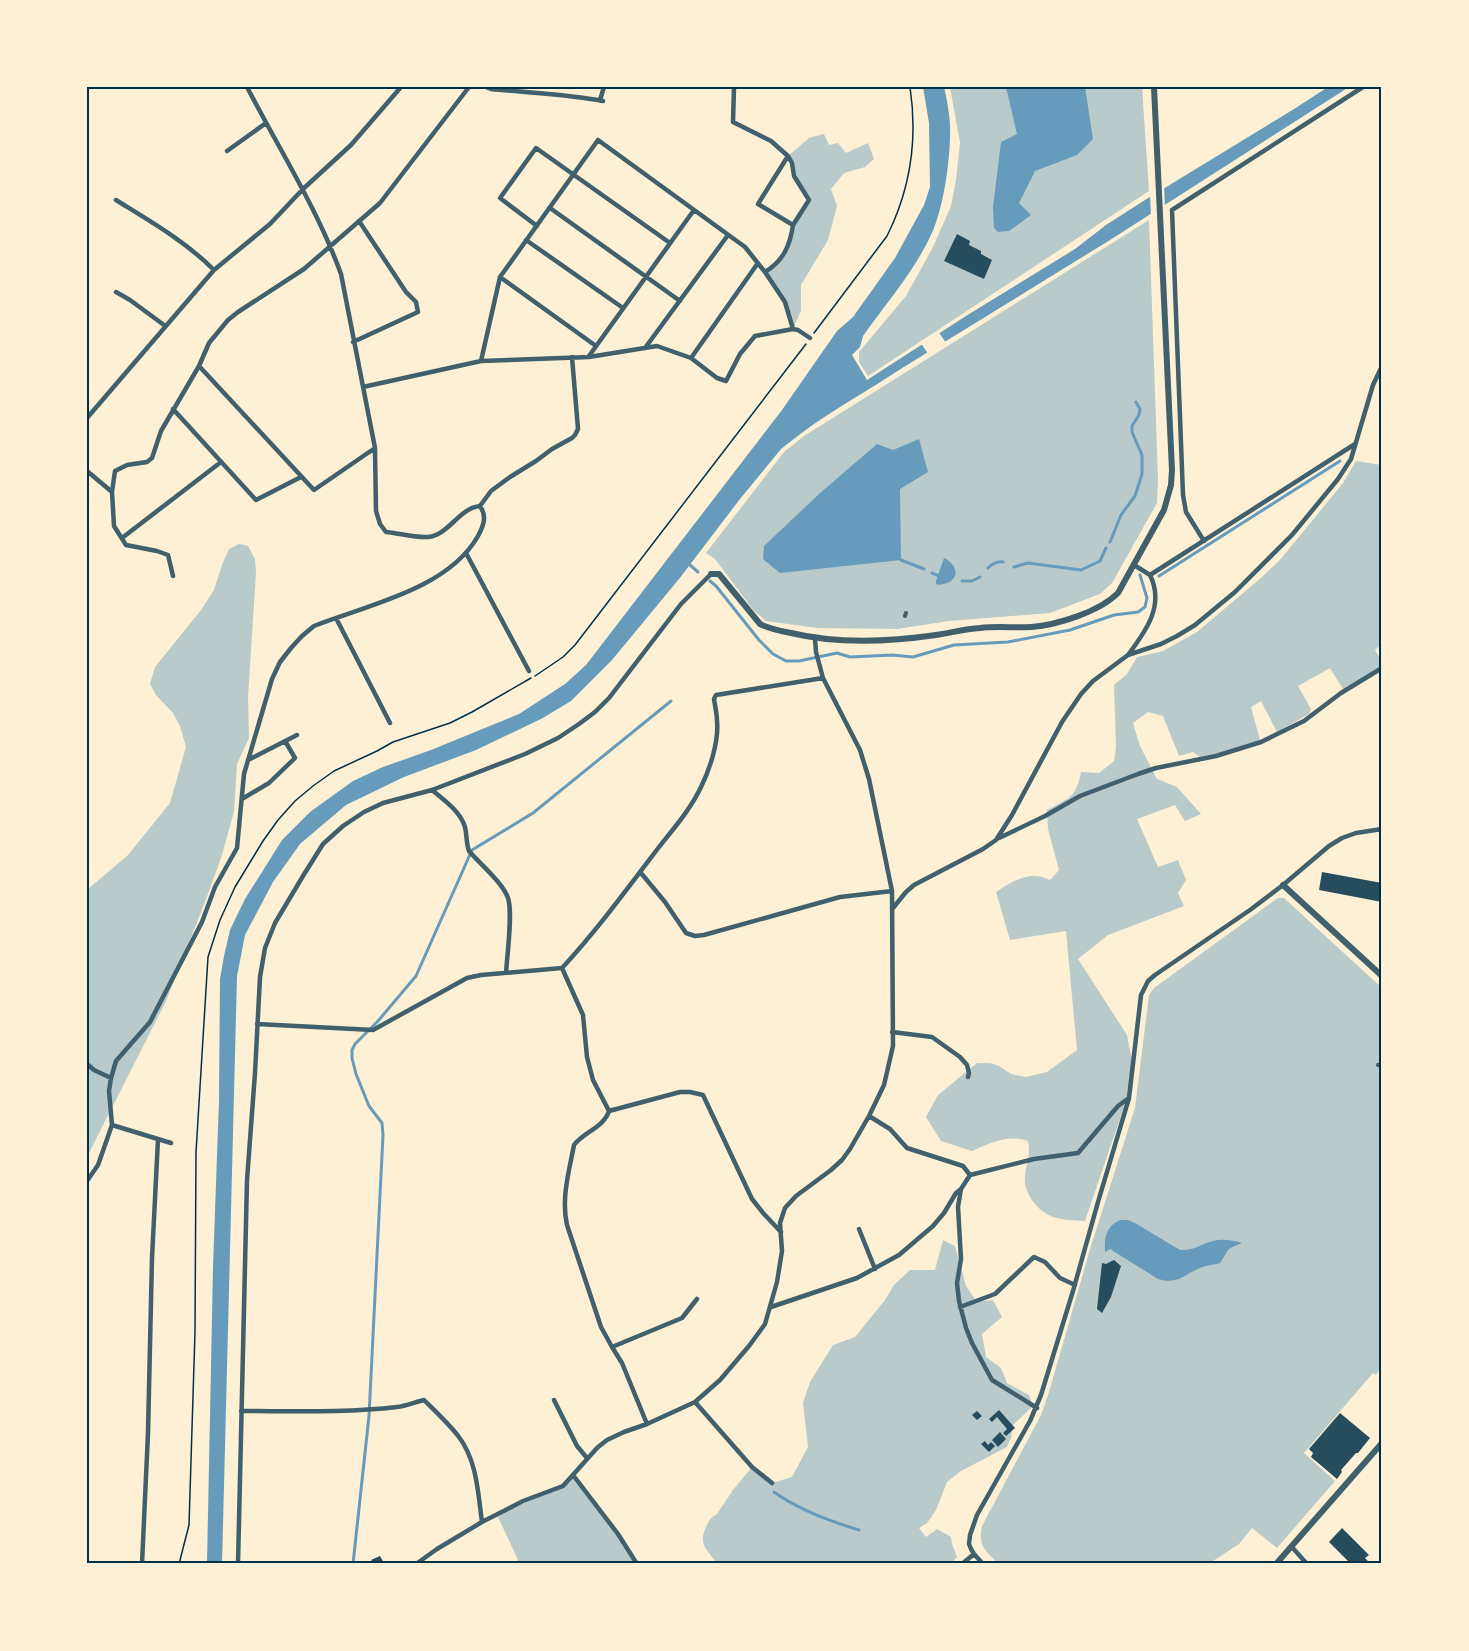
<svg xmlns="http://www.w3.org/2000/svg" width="1469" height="1651" viewBox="0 0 1469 1651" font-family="'Varela Round',sans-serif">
<rect width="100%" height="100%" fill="#fdf0d5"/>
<path fill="#b9caca" d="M950,87H1142L1149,191L868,376L859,362V352L906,296L933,247L951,206L956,180L960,143Z
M824,134L829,145L838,143L846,153L868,143L874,159L865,167L844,173L831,189L837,206L828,240L801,285V311L793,329L785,302L765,272L785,254L793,225L809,200L794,176L788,156L809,138Z
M1149,220L1158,479L1157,503L1112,583L1100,594L1050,613L949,621L897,629L817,628L766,621L754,611L715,559L706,553L784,452L804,436Z
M1356,461L1382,465V644L1375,650L1382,662V666L1343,689L1330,668L1298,686L1311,709L1309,714L1277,732L1261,701L1251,707L1260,740L1215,754L1200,757L1193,752L1179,756L1163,716L1148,712L1133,723L1140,746L1157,779L1177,787L1201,814L1185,821L1175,805L1137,819L1158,867L1178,860L1186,880L1178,893L1184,906L1108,935L1078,959L1127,1035L1132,1061L1128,1095L1085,1221C1076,1220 1066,1221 1057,1218C1041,1215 1023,1195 1025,1177C1026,1163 1031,1155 1028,1141C1008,1134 990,1143 972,1151L941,1141L926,1117L938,1095L977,1063H990L999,1066L1011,1074L1026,1077L1047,1072L1077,1050L1066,931L1010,940L996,892C1013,881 1030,870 1050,880L1059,870L1048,829L1047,810C1069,798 1076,798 1081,772L1099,773L1114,761L1116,747L1114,685L1127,674L1137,657L1163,651L1197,632L1262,577L1279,561L1343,483Z
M239,544L248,546L255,559L256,573L248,696L249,738L237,764L234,812L221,858L205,902L166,1001L87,1157V890L128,855L170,803L186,747L180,726L173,713L156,695L150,684L155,667L201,610L214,590L222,565L229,549Z
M1278,898H1284L1382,988V1366L1376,1375L1373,1373L1304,1453L1335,1481L1277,1548L1252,1528L1239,1544L1210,1563V1564H999C985,1551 978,1546 982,1526L1041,1415L1049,1392L1091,1246L1135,1108L1149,995L1154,988Z
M943,1240L955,1246L966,1286L977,1302L993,1300L1002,1317L982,1334L986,1357L1001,1368L1007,1383L1029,1395L1033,1406L1013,1425L1011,1438L1007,1447L961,1471L947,1482L936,1510L927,1523L919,1528L926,1537L937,1529L951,1537L952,1544L957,1557L950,1564H714L715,1561C705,1547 698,1543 707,1525C710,1520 711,1517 717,1514L733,1490L752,1467L772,1483L792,1477L808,1447L803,1403L810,1382L833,1345L855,1337L885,1300L894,1285L910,1270H935Z
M573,1475L634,1559L630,1564H514L518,1560L497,1515L563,1486Z"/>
<path fill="#669bbc" d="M923,87H944C947,99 949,112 950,124C951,154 945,200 934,228C918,267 887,302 863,336L860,347L852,355L867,380L966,316L1075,249L1106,225L1145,200L1294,109L1328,87H1349L1110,240L899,370C874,387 848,401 823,418C809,427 795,438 781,449L740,499L679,579L612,660L571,701L541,719L476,750L404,777L346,805L300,844L273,882L245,935L237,976L222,1564H207L213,1267L219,1100L220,979L224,956L230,930L245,899L282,840L310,812L353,781L383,767L431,750L519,714L565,684L586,665L782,410L837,331L853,317L895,258L924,205L930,187L929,123Z
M1006,87H1085L1093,139L1077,155L1035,171L1019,203L1031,215L1009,231L998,232L994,228L993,207L1001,142L1017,134Z
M919,439L928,472L900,489L901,560L780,573L763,559L764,546L819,494L877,444L893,450Z
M944,558C951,561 960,571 953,579C950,583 943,584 939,585L936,584V581Z
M1120,1220H1128L1135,1223L1180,1250C1196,1251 1203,1242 1218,1240C1226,1239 1235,1241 1242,1243C1224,1250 1230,1249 1220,1263C1213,1265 1207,1265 1200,1268C1183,1275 1178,1285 1158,1279L1110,1249L1105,1252C1104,1238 1106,1226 1120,1220Z"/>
<path fill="#fdf0d5" d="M1164,185L1165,208L1151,217L1150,194Z
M938,331L946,343H949L929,355L920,342Z"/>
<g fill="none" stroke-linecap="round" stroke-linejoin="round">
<path stroke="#669bbc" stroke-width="3" d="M1110,542L1121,515L1135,496L1142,474V455L1132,432V426L1139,415L1140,409L1136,402
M901,560L924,569
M690,565L698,572
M1014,567L1028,563L1081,570L1100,561L1106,548
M988,568C992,564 997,561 1003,562
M932,573L939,576
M1159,576L1340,461
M710,581L716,586L759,640L773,654L786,661H799L837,653L850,657L892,655L913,657L954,645L1008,642L1070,630L1114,615L1138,612L1145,607L1147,598L1140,575
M962,581H972L980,577
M774,1492C799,1510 829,1521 859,1530
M353,1564L369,1416L383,1135L382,1123L369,1106L356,1074L352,1058V1050L355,1044L378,1021L416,976L472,850L533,813L671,701"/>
</g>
<path fill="#264d5e" d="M957,234L970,241L969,245L981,251V254L992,260L984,279L944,261Z
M1322,872L1382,883V902L1319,890Z
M1114,1260L1121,1266L1111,1297L1102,1313L1097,1309L1102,1263L1106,1264Z
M999,1410L1015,1428L1006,1436L1003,1433L1007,1429L997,1417L992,1422L989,1419Z
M977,1411L982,1416L977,1420L972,1415Z
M1340,1413L1370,1438L1358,1453H1356L1341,1470L1342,1472L1337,1479L1311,1457L1313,1453L1309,1449Z
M1000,1432L1006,1439L998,1447L992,1440Z
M985,1441L988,1445L991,1442L995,1446L989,1452L981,1444Z
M1342,1528L1369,1555L1365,1558L1371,1564H1351L1329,1542Z
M380,1556L384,1563L367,1564L372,1561L371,1560Z"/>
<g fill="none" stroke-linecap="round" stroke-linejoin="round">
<path stroke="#003049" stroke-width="1.5" d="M814,333L887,236C911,188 918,140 910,87
M535,676L563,657L575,645L806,344
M179,1564L189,1525L195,1332L196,1152L208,957L220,920L235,887L263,841L278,820L295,801L313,786L334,771L377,751L393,742L450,723L472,712L531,678"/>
<path stroke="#3f606c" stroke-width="4" d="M905,616L906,613
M1378,1065L1382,1064"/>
<path stroke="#3f606c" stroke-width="4.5" d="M486,87L491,89C529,93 566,94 603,101
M734,87L733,122L771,141L788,156L758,204L793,225C790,246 783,261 765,272
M600,100L604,87
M227,151L266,123
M788,156L792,163L794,176L809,200L793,225
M116,200C150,221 185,241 214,270
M550,208L680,301
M537,226L500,198L536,148L670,243
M526,240L623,308
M500,277L596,346
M116,292L130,300L164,325
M353,342L418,312L416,302L406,292L359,221
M645,348L728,235
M589,356L694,210
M691,358L717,378L726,381L740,354L755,336L793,329
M481,361L500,277L598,140L745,247L765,272L785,302L793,329L798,330L810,338
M199,366L314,490L375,448
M363,387L481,361L589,357L657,346L691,358L758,263
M173,409L256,500L301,477
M87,418L214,270L270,224L303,189L351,145L401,87
M87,471L112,492
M480,506L491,491L510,477L536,461L552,449L572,438L575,435L578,429L572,357
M122,538L221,462
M1204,541L1186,512L1183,495L1172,210L1363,87
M466,553L529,671
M1150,575L1355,444
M173,576L168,555L157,551L126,545L114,526L112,492L115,471L127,465L147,462L152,458L161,431L199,366L209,343L228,320L238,312L304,269L380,203L469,87
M336,618L390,723
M1128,655C1146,631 1165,605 1150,575L1134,565
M248,760L297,735
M432,790C444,800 460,811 465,827C467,835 466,843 469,851C480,864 503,883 508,898C513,913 507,956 506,973
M242,799L269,783L295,758L285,741
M999,838L1045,816L1080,796L1138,774L1156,768L1216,756L1261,742L1304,721L1341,693L1382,668
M641,873L665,902L686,933L695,936L704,935L840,897L892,891
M893,908L906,892L914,885L983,849L996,840L1012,815L1062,722L1081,694L1093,681L1128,655L1161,644L1177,636L1195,625L1235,592L1292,535L1338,479L1351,459L1373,385L1382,366
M562,968L583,1015L587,1057L593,1080L609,1111
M257,1024L373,1030L467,978L481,975L562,968C597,930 628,888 659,847C674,828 690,810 701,787C710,769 719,741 717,721C717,714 715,706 714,699L716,695L823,678
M892,1032L932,1037L960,1057L967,1065L969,1073L968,1077
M87,1064L94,1070L111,1078
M869,1116L890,1129L907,1148L963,1166L970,1175
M112,1125L171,1143
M87,1181L98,1165L112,1125L109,1091L111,1078L116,1061L150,1022L202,922L215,887L237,848L244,774L272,679L280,662L291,648L302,636L314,626C368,605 448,589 478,536C484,525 487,516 480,506C459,508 449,535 428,537C416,538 398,533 386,532L380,524L376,511L375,448L341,274C317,208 279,149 247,87
M961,1189L958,1207L961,1259L957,1283L959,1301L966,1328L972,1343L992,1380L1037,1408
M859,1229L875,1269
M771,1307L857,1278L899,1255L933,1226L944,1213L956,1193L961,1189L970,1175L1034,1159L1078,1153L1118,1106L1129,1098
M960,1307L995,1294L1034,1257L1045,1262L1060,1278L1075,1285
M612,1347L682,1318L697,1299
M554,1400L577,1446L587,1458
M695,1402L752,1467L772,1483
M241,1411C293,1411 346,1413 397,1407C406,1406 415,1402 424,1400C436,1412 449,1424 459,1437C477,1461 478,1493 482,1522
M647,1424L622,1363L612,1347L601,1327L567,1225C561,1199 569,1171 574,1145C584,1132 604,1127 609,1111L680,1092H690L703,1095L752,1199L764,1214L781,1232
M573,1475L618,1534L637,1564
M1291,1546L1307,1564
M142,1564L148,1433L152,1258L158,1139
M238,1564L247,1180L255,1073L260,977L265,948L275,923L303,876L323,844L343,826L364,812L383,803L432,790L525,754L558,738L579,724L595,712L609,698L681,604L711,574
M416,1564L437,1549L482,1522L523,1501L563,1486L597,1448L607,1440L624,1432L647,1424L695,1402L720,1380L749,1346L765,1324L777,1282L782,1251L780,1223L785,1208L796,1196L831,1170L842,1160L850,1149L869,1116L884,1085L893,1046L892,891L869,779L860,750L823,678L816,652L815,639
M962,1564L974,1554
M983,1564L974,1554L971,1549L969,1544L970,1535L977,1515L1030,1421L1041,1395L1073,1291L1098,1202L1129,1098L1141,995L1148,981L1155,975L1250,910L1283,885L1329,846L1342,838L1356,833L1382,829"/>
<path stroke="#3f606c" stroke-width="6" d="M711,574H719L760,624C770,629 780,631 791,633C837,644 888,642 936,635C950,633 965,629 980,628C997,626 1014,628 1031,627C1057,625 1099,612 1118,593L1164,510L1171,485L1172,470L1154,87
M1283,885L1382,976
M1276,1564L1382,1443"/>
</g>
<rect width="1469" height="1651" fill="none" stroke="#fdf0d5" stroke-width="177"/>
<rect x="88" y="88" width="1292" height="1474" fill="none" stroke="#003049" stroke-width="2"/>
</svg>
